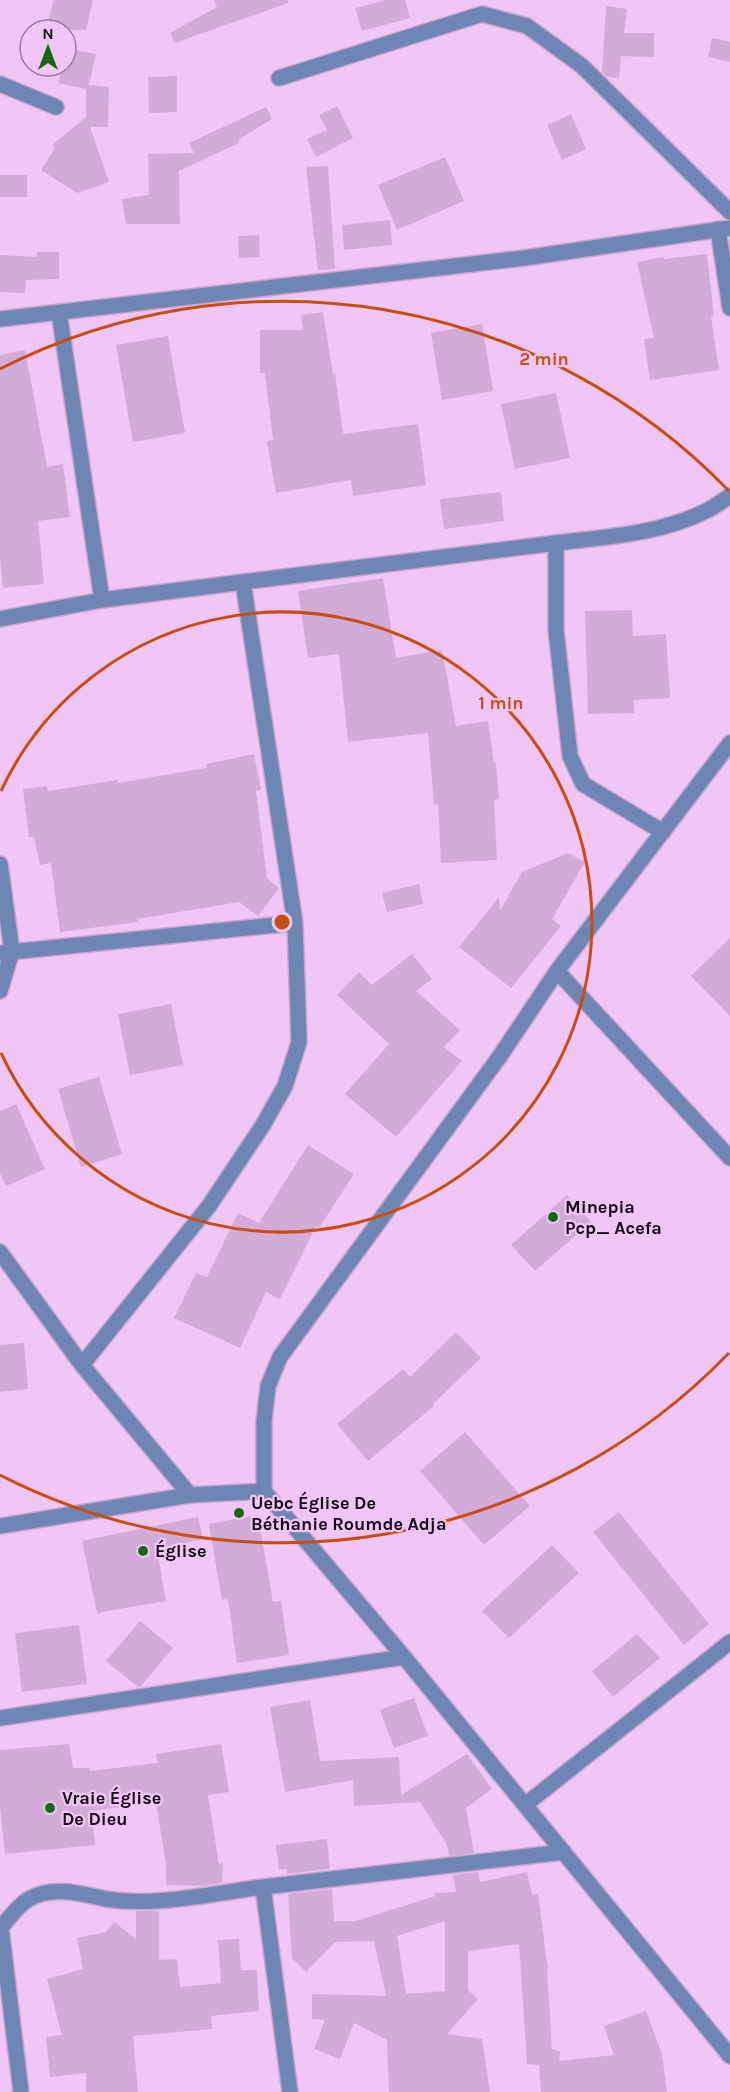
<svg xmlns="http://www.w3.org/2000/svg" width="730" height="2092" viewBox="0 0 730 2092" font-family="Karla,sans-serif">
<rect width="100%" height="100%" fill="#f0c6f6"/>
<path fill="#d3abd9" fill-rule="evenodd" d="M54,0H93L86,30H45Z
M214,0H288V3L175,43L170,33L217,7Z
M386,0H405L410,18L362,31L355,8Z
M606,6L627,9L624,33H654V57L621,56L619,78L607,77L602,72Z
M712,38L730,42V62L708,57Z
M66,48L96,54L89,85L109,87L108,127H90L109,182L77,193L41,170L55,148L52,145L86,117V89L58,83L62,66H66Z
M177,76V112L149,113L148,77Z
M337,106L353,138L316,157L307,139L327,130L319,115Z
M266,107L272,119L238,140L239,143L179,171L180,224H126L122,199L149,195L148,154L194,153L189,143Z
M571,114L586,149L562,160L547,125Z
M445,157L464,201L397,230L378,185Z
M328,166L335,269L318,270L306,167Z
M0,175H27V197H0Z
M390,220L392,245L344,250L342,225Z
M259,235L260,257L239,258L238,236Z
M37,252H59V279L26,280L25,293L0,292V255L37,257Z
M707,254L714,316L711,317L719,370L650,380L644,339L654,338L637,262L663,257L664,259Z
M323,312L333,374L335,373L343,434L418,424L426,485L353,496L351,480L276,493L267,441L273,440L265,373H260V330H303L301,315Z
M482,324L493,391L442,400L431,333Z
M168,336L185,433L133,442L116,345Z
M25,350L47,467L63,464L70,517L38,521L44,584L3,588L0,557V355Z
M556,393L570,458L515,469L501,404Z
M501,492L504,521L444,529L440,499Z
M383,578L396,658L442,650L456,726L488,721L494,763H496L499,799L494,800L497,860L441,863L438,804L434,805L428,733L348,742L339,654L308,658L298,591Z
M632,610L633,636L666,634L670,698L634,700V713L588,714L585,611Z
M254,754L261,790L256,791L267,878L279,888L258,916L239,902L137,919L138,922L60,932L51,863L40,865L34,837H29L23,789L47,786L48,791L117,780L118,783L206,768V764Z
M568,853L585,862L552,919L561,926L511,988L459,947L499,897L500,911L522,872Z
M419,884L423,904L387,912L382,893Z
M730,938V1016L691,976Z
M412,954L432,979L416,991L460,1030L444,1047L462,1061L396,1137L345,1094L389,1044L337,995L359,972L372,985Z
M171,1004L183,1065L130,1075L118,1014Z
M99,1077L122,1154L81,1167L58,1089Z
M16,1104L45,1169L6,1186L0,1173V1111Z
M308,1145L354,1174L319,1228L316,1226L280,1299L266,1292L240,1348L174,1318L196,1273L207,1277L238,1213L259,1223Z
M567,1195L591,1222L535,1271L511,1245Z
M456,1332L481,1358L433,1404L434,1406L368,1461L337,1424L403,1369L410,1377Z
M24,1343L28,1389L0,1392V1345Z
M465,1432L530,1506L484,1545L420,1471Z
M619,1512L709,1624L684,1645L593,1532Z
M258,1515L273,1602L281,1601L289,1655L237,1663L228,1599L222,1600L209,1524Z
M198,1517L203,1539L157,1549L166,1601L97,1613L82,1541Z
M552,1545L579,1573L509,1638L482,1611Z
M140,1621L173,1648L140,1687H138L106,1661Z
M79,1625L87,1684L22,1692L15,1633Z
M637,1634L660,1658L613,1697L592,1671Z
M414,1698L428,1736L394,1748L380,1710Z
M310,1700L320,1761L399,1757L401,1795L467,1754L492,1789L466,1808L474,1853L449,1856L447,1845L420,1802L354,1806L353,1780L285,1792L270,1707Z
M69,1744L73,1768H90V1771L158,1763L156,1754L221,1744L229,1792L208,1795L219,1864L223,1863L222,1883L204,1886L166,1885V1864L156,1803L91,1811L95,1845L5,1854L0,1807V1750Z
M327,1839L330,1869L287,1874V1869L279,1870L276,1845Z
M478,1872L480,1882L527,1872L532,1895L538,1894L548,1970H547L552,2049L560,2051L559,2061L614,2055L604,2026L646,2011L662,2054L667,2092H541L539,2065L527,2064L519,1944L468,1951V1990L478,1999L447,2034L482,2039L490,2092H389L387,2040L354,2023L340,2059L314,2049L325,2020L312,2019V1994L386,1996L374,1941L335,1942L306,1972L292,1958L288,1894L332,1889L334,1921H356L435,1896L434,1893L456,1892L453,1875ZM445,1921V1991L406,1994L397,1936Z
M136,1911H159V1960L177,1959L180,1987L221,1983L218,1940L239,1939L241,1970H257L259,2011L211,2016L212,2029L133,2036L138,2092H86V2073L50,2077L46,2037L62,2035L47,1979L83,1969L77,1938L106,1932L114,1922L136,1939Z"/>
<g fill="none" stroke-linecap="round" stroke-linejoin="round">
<g stroke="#c9a4ce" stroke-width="18">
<path id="minor" d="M279,78L482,14L527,26L582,66L730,212
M0,84L56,107
M718,229L730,308
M59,312L102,600
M0,319L524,258L730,228
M556,543C606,537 660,534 706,511C715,507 722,501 730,496
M243,582L556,543V630L570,756L583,784L663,832
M0,619L102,600L243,582L295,923L299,1042L285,1086L263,1125L209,1206L82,1365L190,1495
M730,743L557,971L500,1056L280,1357L268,1386L264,1421V1491L404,1657L730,2056
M0,864L12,951L0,991
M0,953L295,923
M557,971L730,1158
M0,1252L82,1365
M0,1526L190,1495L264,1491
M0,1718L404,1657
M525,1805L730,1642
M0,1928C9,1919 18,1905 29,1899C53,1885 82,1894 106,1899C154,1907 215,1893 263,1887
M1,1928L21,2092
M290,2092L263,1887L564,1852"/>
</g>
<use href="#minor" stroke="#6e86b3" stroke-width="15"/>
</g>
<g fill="none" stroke="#c94d0e" stroke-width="3">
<path d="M1 791A310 310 0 1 1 1 1053"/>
<path d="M729 1353A621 621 0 0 1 0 1475M0 369A621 621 0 0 1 729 491"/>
</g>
<g fill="#156a10" stroke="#f0c6f6" stroke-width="2">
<circle cx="553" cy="1217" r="6"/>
<circle cx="239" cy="1513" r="6"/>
<circle cx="143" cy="1551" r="6"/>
<circle cx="50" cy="1808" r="6"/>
</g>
<g text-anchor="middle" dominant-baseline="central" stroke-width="4.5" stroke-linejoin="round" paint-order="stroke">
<g font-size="18" font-weight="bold" fill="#170919" stroke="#f0c6f6" text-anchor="start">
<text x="565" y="1207">Minepia<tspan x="565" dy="21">Pcp_ Acefa</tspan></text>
<text x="251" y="1503">Uebc Église De<tspan x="251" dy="21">Béthanie Roumde Adja</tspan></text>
<text x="155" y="1551">Église</text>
<text x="62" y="1798">Vraie Église<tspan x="62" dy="21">De Dieu</tspan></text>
</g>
</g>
<circle cx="282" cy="922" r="9" fill="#c94d0e" stroke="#f0c6f6" stroke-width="3"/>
<g font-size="18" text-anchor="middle" font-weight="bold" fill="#c94d0e" stroke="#f0c6f6" stroke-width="4.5" stroke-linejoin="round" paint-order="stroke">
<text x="544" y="365">2 min</text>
<text x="501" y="709">1 min</text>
</g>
<g transform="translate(48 48)"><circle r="28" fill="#f0c6f6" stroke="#997a9e" stroke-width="1.5"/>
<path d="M0-4.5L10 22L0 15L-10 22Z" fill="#156a10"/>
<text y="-9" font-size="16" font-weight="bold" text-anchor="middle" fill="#170919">N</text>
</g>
</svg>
